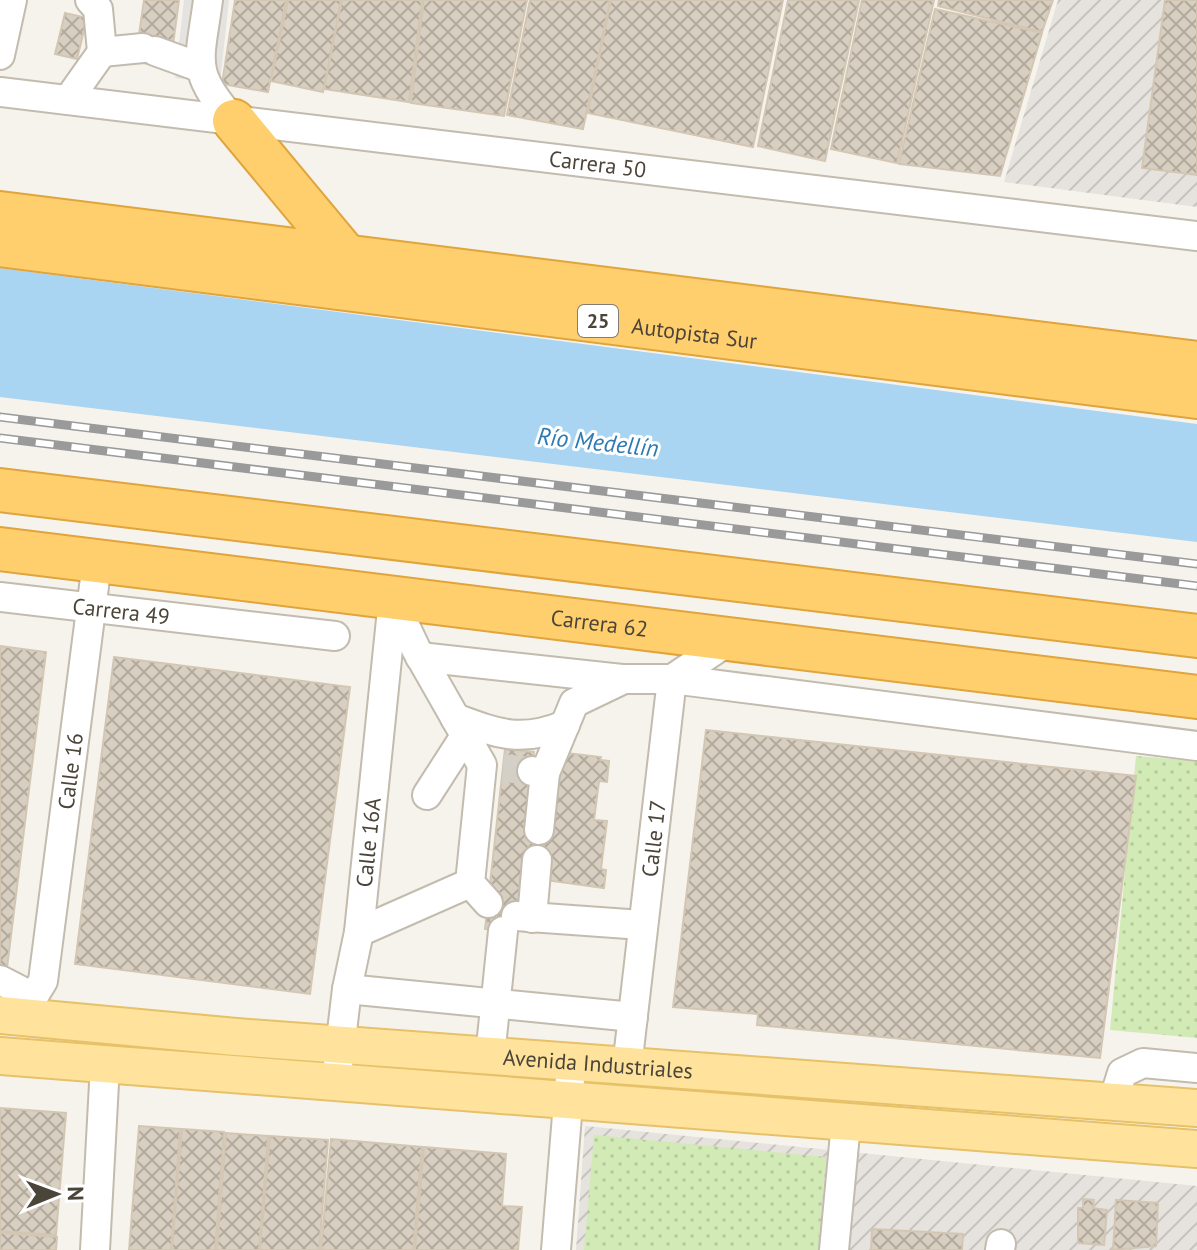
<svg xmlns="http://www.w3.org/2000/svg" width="1197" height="1250" viewBox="0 0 1197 1250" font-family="'PT Sans',sans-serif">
<defs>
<pattern id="industrial-furrows" width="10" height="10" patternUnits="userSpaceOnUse" patternTransform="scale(2)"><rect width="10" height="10" fill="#e6e2dd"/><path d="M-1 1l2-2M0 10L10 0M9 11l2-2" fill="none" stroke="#c7c3be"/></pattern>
<pattern id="park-dots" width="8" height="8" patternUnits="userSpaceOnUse" patternTransform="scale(2)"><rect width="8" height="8" fill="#d2eab5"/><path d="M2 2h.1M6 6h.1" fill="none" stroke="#b6ca9c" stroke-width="1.8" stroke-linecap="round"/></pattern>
<pattern id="building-cross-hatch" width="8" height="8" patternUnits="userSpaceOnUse" patternTransform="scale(2)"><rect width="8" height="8" fill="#d8cfc1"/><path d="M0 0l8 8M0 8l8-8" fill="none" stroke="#b1aa9e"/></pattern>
</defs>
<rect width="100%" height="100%" fill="#f6f3ec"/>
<path fill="url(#industrial-furrows)" d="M1058,0H1197V207L1004,182Z
M585,1126L1197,1186V1250H576Z"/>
<path fill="url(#park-dots)" d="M1136,756L1197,761V1038L1110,1030Z
M594,1135L826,1157L818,1250H584Z"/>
<path fill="#e5e3e0" d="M184,0H229L220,83L175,78Z"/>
<path fill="#a9d4f2" d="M0,268L1197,424V542L0,397Z"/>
<path fill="url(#building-cross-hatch)" stroke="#d3c7b4" stroke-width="2" d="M144,0H179L170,67L135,62Z
M235,0H286L268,92L222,84Z
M288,0H341L323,92L271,81Z
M342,0H422L409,102L324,89Z
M424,0H527L504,116L411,103Z
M530,0H610L583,129L507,115Z
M611,0H783L753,147L588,113Z
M788,0H859L825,161L758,146Z
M862,0H934L897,163L831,149Z
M939,0H1053L1042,32L938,6Z
M1165,0H1197V175L1142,168Z
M935,9L1042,33L1000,176L899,164Z
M65,13L87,18L77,59L55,54Z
M0,646L46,652L7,968H0Z
M114,657L350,687L310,994L75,964Z
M706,730L1136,776L1100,1058L757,1025L758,1014L673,1007Z
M505,749L534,752L525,828L539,830L559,752L601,757L600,760L609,761L607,782L599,781L594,820L607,821L601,869L606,870L604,888L545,880L548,862L523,858L514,933L485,929Z
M0,1108L66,1113L56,1235L0,1231Z
M139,1126L180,1129L171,1250H129Z
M182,1129L224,1132L215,1250H172Z
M226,1133L268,1136L259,1250H217Z
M270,1136L328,1140L319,1250H260Z
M331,1139L422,1147L413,1250H321Z
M424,1147L506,1154L502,1206L522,1207L518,1250H415Z
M1083,1199L1094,1200L1093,1208L1107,1210L1104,1245L1078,1243V1208H1083Z
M1116,1200L1158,1203L1156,1246L1113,1250Z
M872,1229L963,1234L962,1250H871Z
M0,1233L57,1237L56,1250H0Z"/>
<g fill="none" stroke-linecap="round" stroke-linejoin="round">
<path stroke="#d4d0c8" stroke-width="28" stroke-dasharray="28 14" stroke-linecap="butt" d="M503,768L532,771"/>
<g stroke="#c2bbae" stroke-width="32">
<g id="minor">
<path d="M208,0C200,62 189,71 234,121"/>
<path d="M155,51L199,67"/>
<path d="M102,52L143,48"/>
<path d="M0,55L12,0"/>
<path id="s1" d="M0,92L1197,236"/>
<path d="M68,100L102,52L98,9L90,0"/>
<path id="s2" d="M0,597L335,636"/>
<path d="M393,600L416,649L482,765L470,883L488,903"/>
<path d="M420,657L622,679"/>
<path d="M455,718C498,734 521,743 565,725"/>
<path d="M532,771L545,773L574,703L624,679H672L1197,746"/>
<path d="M427,795L465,736"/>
<path d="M539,830L545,773"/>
<path d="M516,916L642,925"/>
<path d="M532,918L537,860"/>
<path d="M359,932L470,883"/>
<path d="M0,980L33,997"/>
<path d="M347,989L633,1017"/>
<path id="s3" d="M21,1017L43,981L97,563"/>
<path d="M490,1056L503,931"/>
<path id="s4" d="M627,1067L672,679L730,640"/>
<path id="s5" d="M336,1082L347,989L359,932L393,600"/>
<path d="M1113,1102L1122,1073L1143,1063L1197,1068"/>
<path d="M95,1250L105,1065"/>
<path d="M556,1250L570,1079"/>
<path d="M834,1250L846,1123"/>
<path d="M1000,1250L1001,1244"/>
</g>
</g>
<g stroke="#e6c16a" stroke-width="40">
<g id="major">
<path id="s6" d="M0,1015L236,1037L1197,1108"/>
<path d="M0,1056L1197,1149"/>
</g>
</g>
<g stroke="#e0a43c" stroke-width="46">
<g id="highway">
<path d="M234,121L347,257"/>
<path d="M0,213L1197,363"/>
<path id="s7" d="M0,245L1197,397"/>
<path d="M0,490L1197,636"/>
<path id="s8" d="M0,549L1197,697"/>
</g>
</g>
<use href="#minor" stroke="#fff" stroke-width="28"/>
<use href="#major" stroke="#ffe39c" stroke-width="36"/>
<use href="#highway" stroke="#ffcf6e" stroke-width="42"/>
<g stroke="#9a9a9a" stroke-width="9">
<path id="rail" d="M0,417L1197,564
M0,438L1197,586"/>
</g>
<use href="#rail" stroke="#fff" stroke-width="6" stroke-dasharray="18" stroke-linecap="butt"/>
</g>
<g text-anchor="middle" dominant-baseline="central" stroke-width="6" stroke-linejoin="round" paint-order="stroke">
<rect fill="#fff" stroke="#817c74" stroke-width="2" x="578" y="305" width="40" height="32" rx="6"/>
<g font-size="20" font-weight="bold" fill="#4b4439">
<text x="598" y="321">25</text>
</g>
<g font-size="22" fill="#4b4439" stroke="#fff">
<text stroke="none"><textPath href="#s1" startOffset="602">Carrera 50</textPath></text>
<text stroke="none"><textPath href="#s7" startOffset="700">Autopista Sur</textPath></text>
<text stroke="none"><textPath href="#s2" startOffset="122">Carrera 49</textPath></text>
<text stroke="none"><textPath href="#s8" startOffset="604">Carrera 62</textPath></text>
<text stroke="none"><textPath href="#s3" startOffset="254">Calle 16</textPath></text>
<text stroke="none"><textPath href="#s4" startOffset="230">Calle 17</textPath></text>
<text stroke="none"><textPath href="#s5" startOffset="242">Calle 16A</textPath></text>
<text stroke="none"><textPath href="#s6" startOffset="600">Avenida Industriales</textPath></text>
</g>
<g font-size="24" font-style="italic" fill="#2e7ab2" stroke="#fff">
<text transform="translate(598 442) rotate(6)">Río Medellín</text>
</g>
</g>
<g transform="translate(56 1194) rotate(89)" stroke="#ffffff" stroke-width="6" paint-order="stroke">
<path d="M0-6L14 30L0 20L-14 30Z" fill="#4b4439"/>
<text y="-12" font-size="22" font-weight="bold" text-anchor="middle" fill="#4b4439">N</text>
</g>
</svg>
